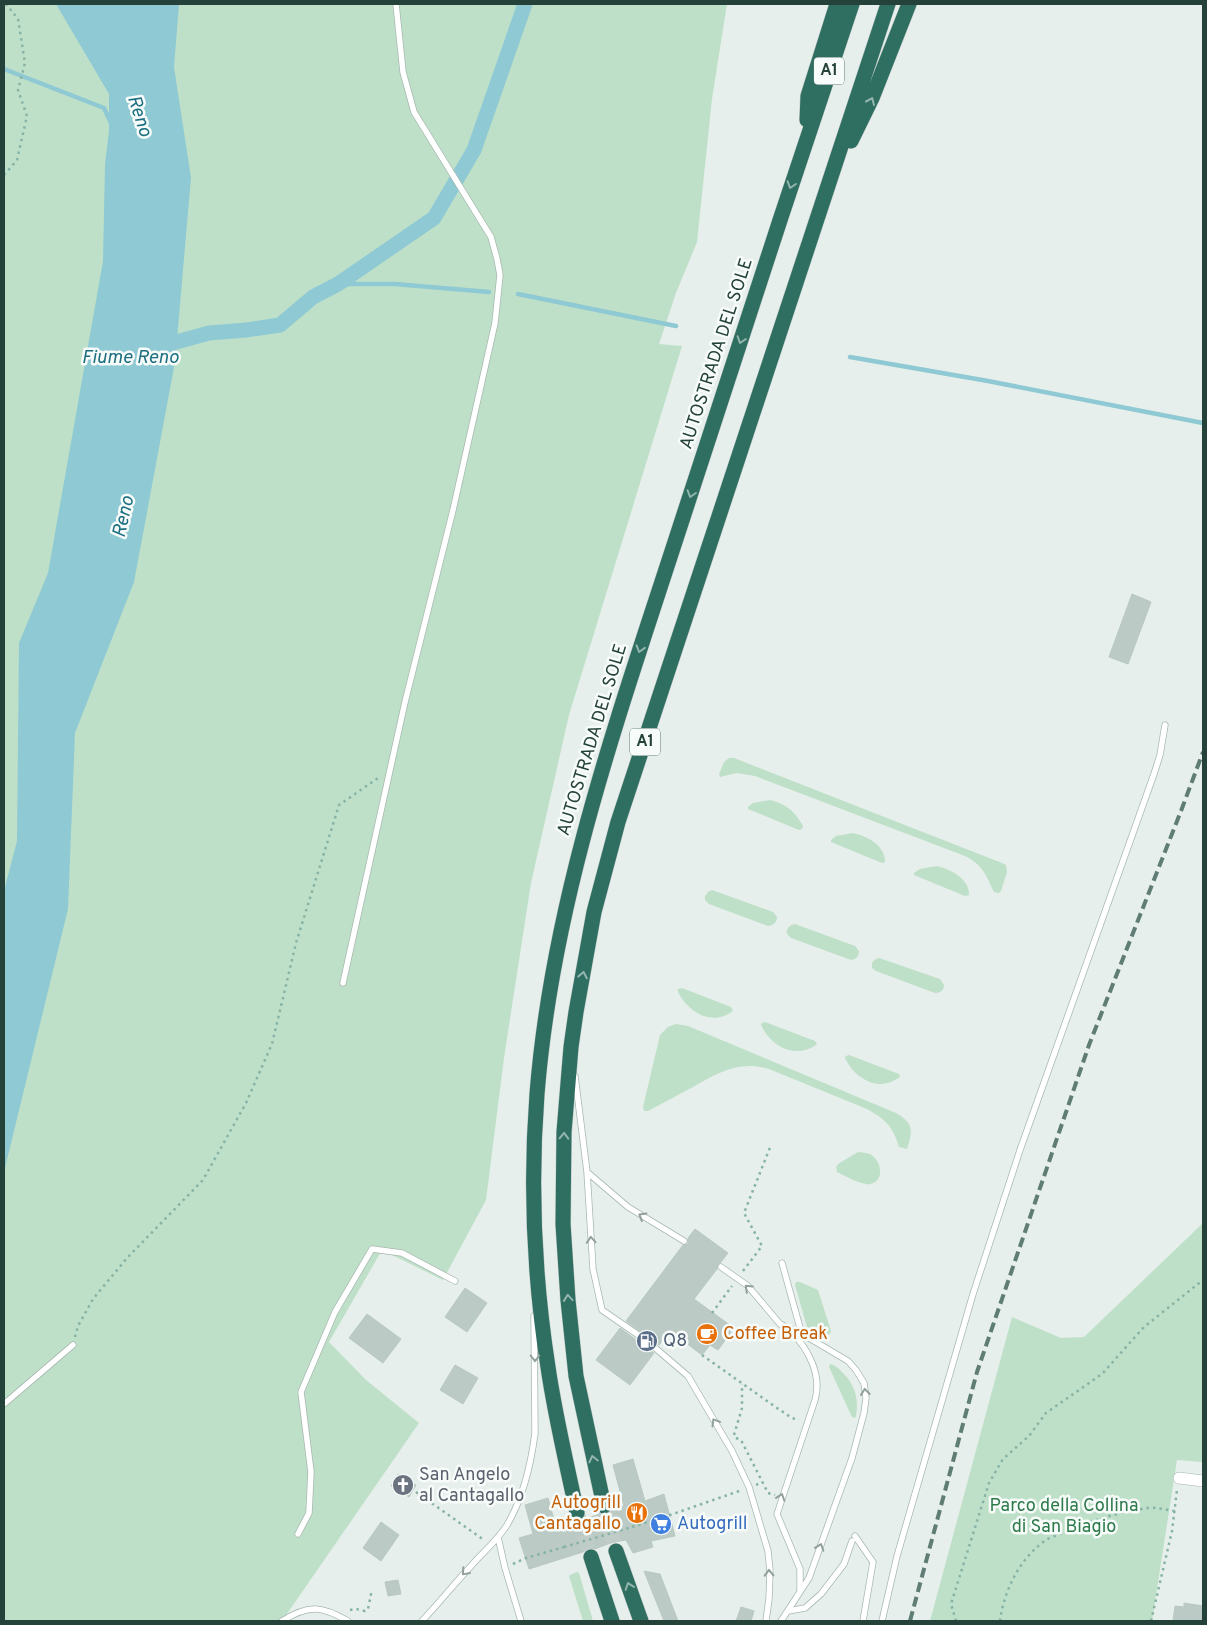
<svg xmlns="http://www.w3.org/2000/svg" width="1207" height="1625" viewBox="0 0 1207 1625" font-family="Overpass,sans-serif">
<rect width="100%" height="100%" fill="#e6efeb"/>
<path fill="#bfe0c8" d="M4,4H727L712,99L697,242L676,293L659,344L682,346L569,715L531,883L504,1058L486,1200L443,1280L382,1250L329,1342L366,1380L419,1423L282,1621H4Z
M729,758H734L1002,863L1006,865L1007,872L1001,891L999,893L994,892C986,875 983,865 965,856L755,776L737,773L720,777L719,774L724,762Z
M770,800C787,804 795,812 803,826L802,829L799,830L748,809V807L753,803Z
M853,833C867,836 886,846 885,862L882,863L831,842V840L836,836Z
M937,866C950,869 970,879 969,895L965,896L914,875V873L920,869Z
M712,890L773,912L777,917C777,922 774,925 768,926L709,904L705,900V896L708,892Z
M795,924L855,946L859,951C859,957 856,959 851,960L791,938L787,934C786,929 789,925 795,924Z
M879,958L940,979L944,985C944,990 941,993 935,993L876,971L872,968C871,962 874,959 879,958Z
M682,988L731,1007L733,1011C712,1027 688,1012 678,992V989Z
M765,1022L815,1041L817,1044C796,1060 771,1047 761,1025L762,1023Z
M676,1024L688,1026L896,1113C914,1123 913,1131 907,1149L899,1147C893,1126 885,1119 867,1109L769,1069C740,1060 717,1073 693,1087C678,1095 663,1103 648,1111H644L643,1107L660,1035L668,1027Z
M849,1055L899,1074L900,1077C879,1093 855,1079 845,1058L846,1056Z
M858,1152C862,1152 866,1153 870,1154C881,1160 886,1181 870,1184C863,1186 843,1175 837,1172L836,1167L838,1164Z
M1203,1223V1462L1177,1460L1152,1621H930L1012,1317L1061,1338L1084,1337Z
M796,1282H800L818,1290L831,1331L830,1334L827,1335L807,1327L795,1285Z
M830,1364C836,1365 839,1369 843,1373C855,1385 859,1399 856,1416L855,1418L852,1417L829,1367Z
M577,1572L579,1573L593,1621H583L569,1576L570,1575Z"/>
<path fill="#8ec9d4" d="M56,4H179L174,67L191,178L175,362L134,582L75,733L68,909L4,1172V891L17,841L19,643L48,573L103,261L105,164L109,131V94Z"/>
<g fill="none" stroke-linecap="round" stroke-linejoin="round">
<path stroke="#8ec9d4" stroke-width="4.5" d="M4,69L104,108L111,123
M338,284H395L489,292
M518,294L676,326
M850,357L988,381L1203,423"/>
<path stroke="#8ec9d4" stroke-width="15" d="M158,347L209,333L246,330L280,325L313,297L338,284L434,218L474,150L525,4"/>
</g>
<path fill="#bbcac4" stroke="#b8c9c2" d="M1132,594L1151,602L1128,664L1109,657Z
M695,1229L728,1253L721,1262L718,1264L717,1269L694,1299L734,1328L718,1350L710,1345L702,1355L670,1331L659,1345L626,1321L683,1245L688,1244V1238Z
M465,1288L487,1303L467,1332L445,1317Z
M367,1314L401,1339L383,1363L349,1338Z
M620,1328L654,1353L630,1385L596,1360Z
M455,1365L478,1378L463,1404L440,1390Z
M633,1459L645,1501L664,1494L675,1536L651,1541L653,1547L633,1553L626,1540L613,1542L595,1549L589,1548L583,1552L529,1569L519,1538L533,1534L525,1505L548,1498L556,1527L574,1522H579L584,1519L600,1514L606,1515L612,1510L624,1506L613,1465Z
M398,1474L416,1485L409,1497L391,1486Z
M381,1522L399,1535L381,1561L363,1548Z
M644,1571L660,1574L678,1621H664Z
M398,1580L401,1594L388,1596L385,1582Z
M1184,1603L1203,1606V1621H1173L1175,1606L1184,1607Z
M741,1607L754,1611L751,1621H736Z"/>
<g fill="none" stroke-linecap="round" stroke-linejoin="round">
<path stroke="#bfccc8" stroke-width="15" stroke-dasharray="15 8" stroke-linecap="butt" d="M604,1506L616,1551
M577,1513L591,1557"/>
<g stroke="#a8b8b2" stroke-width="7">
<path id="lane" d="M343,983L405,702L453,510L495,323L500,275L497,259L491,237L414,112L403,72L396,4
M575,1076L587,1172L593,1269L602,1310L647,1341L688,1376L732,1451L749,1487L768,1551L770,1571L769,1599L766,1621
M587,1172L628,1207L684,1241
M782,1263L802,1335
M721,1267L748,1286L780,1324L809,1338L848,1361L856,1370L864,1383L866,1398L864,1413L852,1458L809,1578L781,1621
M791,1332C809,1349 822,1376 815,1400L777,1514L800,1569V1591
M4,1404L73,1345
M298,1534L309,1513L311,1472L301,1392L335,1312L372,1249L402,1253L455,1281
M855,1536L873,1562L863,1621
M498,1537L505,1568L521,1621
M788,1611L805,1608L821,1594L844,1564L852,1541
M282,1621C309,1604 322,1606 348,1621
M422,1621C439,1603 454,1584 471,1566C483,1552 497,1541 507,1525C523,1498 531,1464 535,1433L534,1316
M882,1621L897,1556L973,1294L1020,1150L1154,774L1160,755L1165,725"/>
</g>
<g stroke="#a8b8b2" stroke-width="12">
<path id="street" d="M1179,1478L1203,1481"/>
</g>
<g stroke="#c2cac8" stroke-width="16">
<path id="highway" d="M807,120L808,96L837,4
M851,141L872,98L909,4
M604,1506L576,1376L568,1300L563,1224L564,1132L571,1047L576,1012L594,912L618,822L888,4
M577,1513C567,1465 555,1416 548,1367C534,1277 530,1185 537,1094C552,905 615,726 673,548C732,366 791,185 852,4
M616,1551L641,1621
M591,1557L612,1621"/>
</g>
<path stroke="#86b3a5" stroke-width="2.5" stroke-dasharray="2.5 4" stroke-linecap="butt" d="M4,175L17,160L27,116L18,90L25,63L18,19L6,4
M743,1271L762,1246L744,1213L771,1145
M712,1313L732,1286
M75,1337L78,1326L93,1299L127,1258L203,1180L246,1103L272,1044L296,943L339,805L378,778
M702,1355L777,1408L792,1418L799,1420
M734,1435L742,1408V1384
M736,1438L741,1440L768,1493L775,1495
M756,1485L762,1482
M416,1492L484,1540
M632,1527L670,1515L742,1490
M513,1564L526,1558L564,1547
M350,1610L356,1609L365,1611L368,1609L371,1594L370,1590
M956,1621L951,1604L989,1483L1003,1459L1029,1436L1046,1413L1102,1374L1144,1327L1203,1280
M1000,1621C1004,1590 1020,1558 1046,1540C1051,1537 1058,1535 1064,1532C1090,1521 1119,1512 1148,1508C1157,1507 1166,1510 1175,1511
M1151,1621L1172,1531L1177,1490"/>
<use href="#lane" stroke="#fff" stroke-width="5.5"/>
<use href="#street" stroke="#fff" stroke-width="11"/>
<use href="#highway" stroke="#2f6f62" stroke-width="15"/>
<path stroke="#5f7d75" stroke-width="4" stroke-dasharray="10 5" stroke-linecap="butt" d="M910,1621L977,1372L1089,1045L1181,811L1203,752"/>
<path stroke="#86b3a5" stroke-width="2.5" stroke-dasharray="2.5 4" stroke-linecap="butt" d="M564,1547L632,1527"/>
</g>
<defs><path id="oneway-chevron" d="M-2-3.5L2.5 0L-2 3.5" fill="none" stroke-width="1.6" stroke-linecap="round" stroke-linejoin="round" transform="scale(1.25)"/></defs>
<g stroke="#93b5ae">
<use href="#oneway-chevron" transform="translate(871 101) rotate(-66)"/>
<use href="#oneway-chevron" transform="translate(791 185) rotate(108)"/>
<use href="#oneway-chevron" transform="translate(741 340) rotate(108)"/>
<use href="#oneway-chevron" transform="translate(691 494) rotate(108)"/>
<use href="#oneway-chevron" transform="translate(640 649) rotate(107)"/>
<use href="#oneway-chevron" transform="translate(583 975) rotate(-79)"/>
<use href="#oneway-chevron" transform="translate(564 1136) rotate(-88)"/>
<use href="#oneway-chevron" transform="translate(568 1298) rotate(-95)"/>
<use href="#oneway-chevron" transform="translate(593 1459) rotate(-103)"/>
<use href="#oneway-chevron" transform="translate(629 1586) rotate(-109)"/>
</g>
<g stroke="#92a09c">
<use href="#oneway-chevron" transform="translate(642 1216) rotate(-149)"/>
<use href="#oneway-chevron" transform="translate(591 1240) rotate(-94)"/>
<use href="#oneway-chevron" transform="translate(748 1288) rotate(-137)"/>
<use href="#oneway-chevron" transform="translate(535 1358) rotate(90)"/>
<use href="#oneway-chevron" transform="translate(865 1392) rotate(-97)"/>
<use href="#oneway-chevron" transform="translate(715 1422) rotate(-121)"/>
<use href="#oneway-chevron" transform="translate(781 1497) rotate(-71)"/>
<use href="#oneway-chevron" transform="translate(820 1547) rotate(-71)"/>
<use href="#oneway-chevron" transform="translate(465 1572) rotate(131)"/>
<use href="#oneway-chevron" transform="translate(769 1573) rotate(-91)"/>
</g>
<defs>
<g id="cafe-disc" transform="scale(1.125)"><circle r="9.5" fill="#e8710a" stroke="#f7fbf9"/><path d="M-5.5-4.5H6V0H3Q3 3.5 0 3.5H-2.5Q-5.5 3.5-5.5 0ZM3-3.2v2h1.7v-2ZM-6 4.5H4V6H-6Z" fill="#fff"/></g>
<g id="fuel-disc" transform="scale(1.125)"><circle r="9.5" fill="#5c6f8a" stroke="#f7fbf9"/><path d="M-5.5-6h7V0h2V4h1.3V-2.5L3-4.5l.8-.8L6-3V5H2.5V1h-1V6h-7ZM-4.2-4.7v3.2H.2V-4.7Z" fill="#fff"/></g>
<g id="church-disc" transform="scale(1.125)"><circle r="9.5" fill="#6b7280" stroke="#f7fbf9"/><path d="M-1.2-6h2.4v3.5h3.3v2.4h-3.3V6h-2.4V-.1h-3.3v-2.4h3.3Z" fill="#fff"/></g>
<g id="restaurant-disc" transform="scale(1.125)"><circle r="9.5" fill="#e8710a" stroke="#f7fbf9"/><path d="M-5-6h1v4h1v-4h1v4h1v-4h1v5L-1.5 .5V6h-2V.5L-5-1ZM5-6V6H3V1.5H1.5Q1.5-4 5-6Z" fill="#fff"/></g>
<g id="supermarket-disc" transform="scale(1.125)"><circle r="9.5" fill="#3f7fe0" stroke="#f7fbf9"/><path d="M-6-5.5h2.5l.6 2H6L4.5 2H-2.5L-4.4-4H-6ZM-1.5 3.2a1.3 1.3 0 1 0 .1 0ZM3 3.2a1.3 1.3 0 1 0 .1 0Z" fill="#fff"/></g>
</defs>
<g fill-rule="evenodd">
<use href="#cafe-disc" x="707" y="1334"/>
<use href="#fuel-disc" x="647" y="1341"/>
<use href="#church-disc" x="403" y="1485"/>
<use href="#restaurant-disc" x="637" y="1513"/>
<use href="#supermarket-disc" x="661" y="1524"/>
</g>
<g text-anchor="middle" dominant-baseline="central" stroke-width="5" stroke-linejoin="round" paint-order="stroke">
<g fill="#f7fbf9" stroke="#637a73" stroke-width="1">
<rect x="814" y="57.5" width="30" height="27" rx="4"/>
<rect x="630" y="728.5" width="30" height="27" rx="4"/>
</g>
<g font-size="16" font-weight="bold" fill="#24423a">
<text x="829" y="71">A1</text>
<text x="645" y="742">A1</text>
</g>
<g font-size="18" fill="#24423a" stroke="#f7fbf9">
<text transform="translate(717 354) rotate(-72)">AUTOSTRADA DEL SOLE</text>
<text transform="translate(593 740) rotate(-73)">AUTOSTRADA DEL SOLE</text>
</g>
<g font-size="18" fill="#c56008" stroke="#f7fbf9" text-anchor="start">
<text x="723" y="1334">Coffee Break</text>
<text x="621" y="1503" text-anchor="end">Autogrill<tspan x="621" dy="21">Cantagallo</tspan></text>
</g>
<g font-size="18" fill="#4e5e75" stroke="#f7fbf9" text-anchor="start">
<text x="663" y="1341">Q8</text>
</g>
<g font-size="18" fill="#5b616d" stroke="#f7fbf9" text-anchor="start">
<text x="419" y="1475">San Angelo<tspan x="419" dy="21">al Cantagallo</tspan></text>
</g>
<g font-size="18" fill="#2d7a4b" stroke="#f7fbf9">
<text x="1064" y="1506">Parco della Collina<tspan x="1064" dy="21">di San Biagio</tspan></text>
</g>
<g font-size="18" fill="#366cbe" stroke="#f7fbf9" text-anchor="start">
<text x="677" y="1524">Autogrill</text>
</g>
<g font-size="19" font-style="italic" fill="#1c6f80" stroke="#f7fbf9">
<text transform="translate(139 116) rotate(72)">Reno</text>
<text x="130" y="358">Fiume Reno</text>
<text transform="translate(124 517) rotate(-77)">Reno</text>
</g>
</g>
<rect width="1207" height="1625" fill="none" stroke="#24423a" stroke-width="10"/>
</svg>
